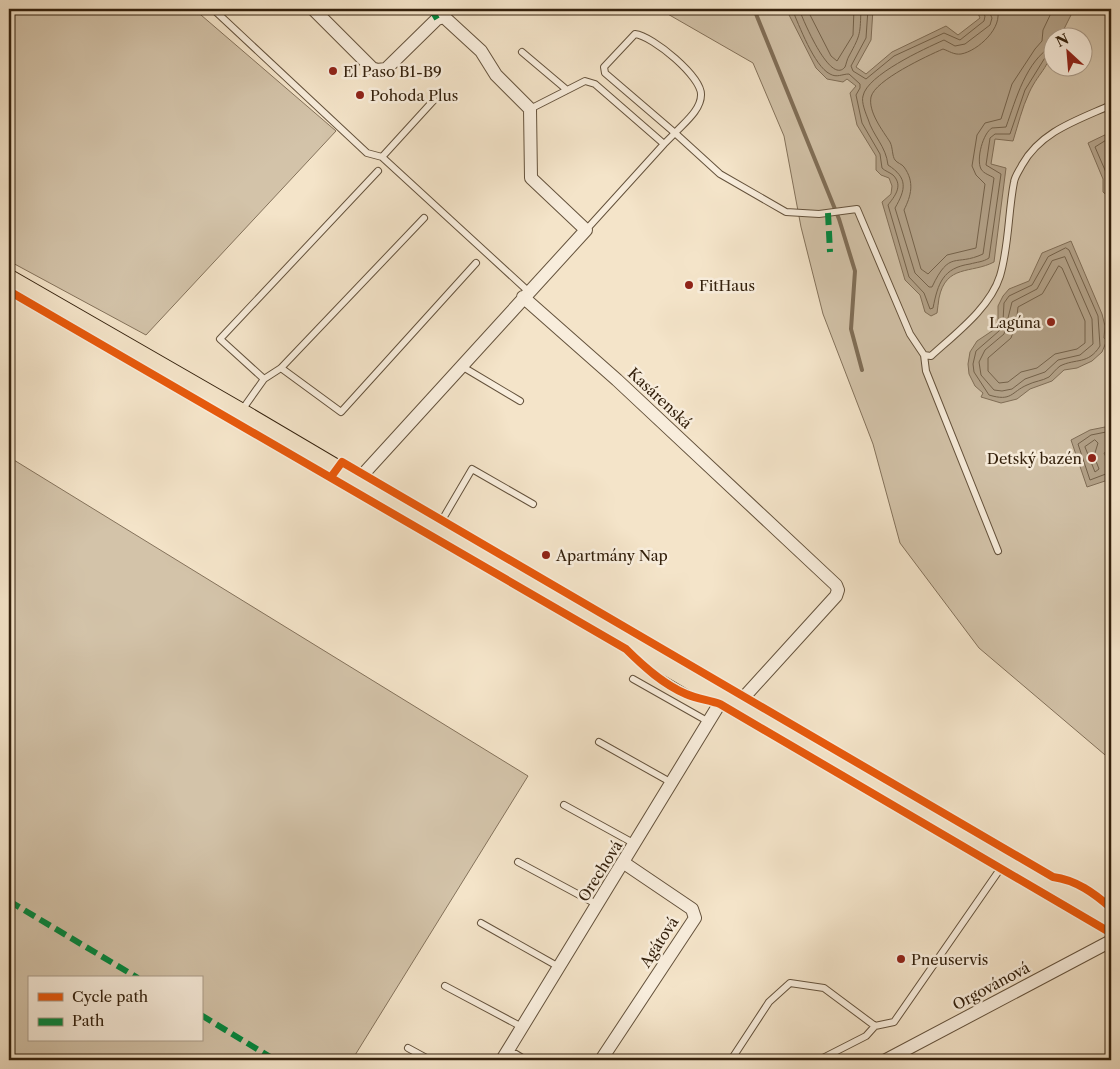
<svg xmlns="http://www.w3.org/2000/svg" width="1120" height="1069" viewBox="0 0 1120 1069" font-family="'Libre Caslon Text',serif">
<rect width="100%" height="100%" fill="#f4e4c9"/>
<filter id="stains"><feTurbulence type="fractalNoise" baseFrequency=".004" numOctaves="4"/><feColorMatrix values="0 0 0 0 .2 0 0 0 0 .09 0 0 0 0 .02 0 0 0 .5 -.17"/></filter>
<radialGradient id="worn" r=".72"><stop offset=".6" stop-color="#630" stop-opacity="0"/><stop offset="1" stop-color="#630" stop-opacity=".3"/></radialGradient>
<path fill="#d3c3a9" stroke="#84725b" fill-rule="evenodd" d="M9,9H194L336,131L146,335L9,261Z
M659,9H1111V760L979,648L900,543L873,444L823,314L801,227L784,136L753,63ZM1052,38H1082V68H1052Z
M9,457L528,776L352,1060H9ZM29,978H201V1040H29Z"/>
<path fill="#b3a289" stroke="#806e57" d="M786,9H873L871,40L856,67L866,74L892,52L946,26L958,35L980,18L976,9H1074L1060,37L1052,38C1052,68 1040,69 1029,93C1022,108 1018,125 1013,141L995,139L991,164L1006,168L994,262C971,274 946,264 939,298C938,303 938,308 937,313L931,316L925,312L920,295L905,280L882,202L891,194L892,186L889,178L881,175L876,170V156L857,125L850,93L856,86L847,79L843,82L827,79L816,68Z
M1111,132V199L1103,192V179L1088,143Z
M1071,241L1102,314L1105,326L1104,338L1107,340L1102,352L1092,361L1077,368L1064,370L1052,381L1030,389L1017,399L1001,403L981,397L983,393L975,386L969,374L968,364L970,352L977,341L995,329L998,320V306L1003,296L1009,289L1029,281L1042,253Z
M1110,426L1111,449L1104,453L1108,461H1111V476L1105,481L1087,487L1071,440L1090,430Z"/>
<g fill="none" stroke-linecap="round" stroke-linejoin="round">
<path stroke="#74624b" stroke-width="1" d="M792,9C799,25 814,66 830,74C837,78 842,74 849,74L860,84V88L856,95L862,123L880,154L882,168C885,171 889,172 893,175C904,186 894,197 888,205L909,277L924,293L930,309L933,308C938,283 943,268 970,264C977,262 983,262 989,258L1001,174L986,165L990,138L995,134H1010L1025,90L1046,56L1052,54
M799,9C802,17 830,86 845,67C846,65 847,59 849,56C861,34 860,34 861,9
M807,9L831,56L837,61L853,35L854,9
M868,9L866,38L851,66L853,71L866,79L894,56L944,33L960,40L984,21L985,16L981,9
M988,9L992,18L990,25L965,44L955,46L944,40C924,49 867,75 863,96C861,102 866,114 868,119C873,136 886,146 888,165C908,178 906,189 895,208L915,273L929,287H932C950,249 955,267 983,254L994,178C990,175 984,174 981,169C976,159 983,133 992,128L1006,127C1016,99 1026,61 1052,46
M997,9C1004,27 978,51 961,54C954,55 949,51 943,49C927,56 875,80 871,97C868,112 883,131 890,142C893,148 892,156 895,160C897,163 902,164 904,167C915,182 911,196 904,210L921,269L928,274L947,255L976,248L985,184L976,175L972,166L977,135L985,123L1001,119L1012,84L1035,49L1042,41L1043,30L1053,9
M1111,137L1095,147L1108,177L1107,187L1111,194
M1066,248L1069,250L1098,316L1100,346C1088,365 1076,358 1060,366C1056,369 1053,373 1049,377C1042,381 1035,381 1027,385C1011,392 1012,402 989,395L974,372L973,364L976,351L999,331L1003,321L1004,303L1009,296L1032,285L1048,257Z
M1065,257L1092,319L1093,344L1080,355L1058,360L1045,372L1025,379L1012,389L1002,391L994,390L981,375L979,362L985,350L1004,334L1012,302L1037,289L1052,261Z
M1059,266L1062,268L1085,321V343L1077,349L1055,354L1037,368L1021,372L1008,382L999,383L988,371V358L1011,338L1016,324L1018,307L1042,294Z
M1111,431L1091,435L1078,444L1090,480L1111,472
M1095,440L1098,443L1094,456L1099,469L1095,472L1085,447Z"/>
<path stroke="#806e57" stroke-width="4" d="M754,9L839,219L855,271L851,329L862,370"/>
<g stroke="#64523c" stroke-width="8">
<path id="service" d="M213,9L367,153L382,157L528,291
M635,34C653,36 702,77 701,95C701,110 684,123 675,133L605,73L604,67Z
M522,52L567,90
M530,109L585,81L595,84L664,144L675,133L720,174L786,212L819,214L857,209L910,334L924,355L931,356C955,334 990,308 1000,276C1009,246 1008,213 1014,182C1015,176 1019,171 1022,165C1041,131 1078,120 1111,105
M382,157L434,100
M586,230L664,144
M924,355L926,371L998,551
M463,367L520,401
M281,368L341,412L476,263
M264,379L220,339L378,171
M242,410L264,379L281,368L424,218
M438,527L472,469L533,504
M633,679L709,722
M599,742L672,783
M564,805L635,844
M518,862L598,905
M481,923L559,967
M445,986L522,1027
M408,1048L430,1060
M731,1060L769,1002L790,983L824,988L875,1026
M819,1060L866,1036L875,1026L894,1022L1005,862"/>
</g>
<g stroke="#64523c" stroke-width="14">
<path id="minor" d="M313,9L372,68L377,70L386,69L437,19L444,17
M523,297L617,380L836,585L838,590L836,596L736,706
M357,481L586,230L531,178L530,109L496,75L481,51L444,17
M507,1052L520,1060
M502,1060L723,698
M601,1060L695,918L692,909L624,863
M886,1060L1111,941"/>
</g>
<g stroke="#34210d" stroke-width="22">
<path id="primary" d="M9,280L240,413L736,706L1111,920"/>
</g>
<use href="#service" stroke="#f8eddc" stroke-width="6"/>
<use href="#minor" stroke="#f8eddc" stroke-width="12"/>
<use href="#primary" stroke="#f4e4c9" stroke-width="20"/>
<path stroke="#00873e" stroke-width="6" stroke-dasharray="12 6" stroke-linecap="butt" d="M431,9L437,19
M828,213L830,252
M9,901L138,978
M201,1015L275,1060"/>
<g stroke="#f8eddc" stroke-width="11">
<path id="cycleway" d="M9,291L626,649C644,667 663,684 686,694C697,699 709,700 720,704L1111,933
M331,477L342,462L1053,877C1076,880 1094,893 1111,908"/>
</g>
<use href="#cycleway" stroke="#e8590c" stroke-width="8"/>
</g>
<g fill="#8f2418" stroke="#f8eddc" stroke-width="2">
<circle cx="333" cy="71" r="5"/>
<circle cx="360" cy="95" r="5"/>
<circle cx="689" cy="285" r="5"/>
<circle cx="1051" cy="322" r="5"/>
<circle cx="1092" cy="458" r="5"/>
<circle cx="546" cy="555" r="5"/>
<circle cx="901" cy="959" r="5"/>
</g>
<g text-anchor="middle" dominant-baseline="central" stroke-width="5" stroke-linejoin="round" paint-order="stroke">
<g font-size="15" fill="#34210d" stroke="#f8eddc" text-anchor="start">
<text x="343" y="71">El Paso B1-B9</text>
<text x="370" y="95">Pohoda Plus</text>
<text x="699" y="285">FitHaus</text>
<text x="1041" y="322" text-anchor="end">Lagúna</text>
<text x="1082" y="458" text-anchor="end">Detský bazén</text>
<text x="556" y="555">Apartmány Nap</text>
<text x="911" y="959">Pneuservis</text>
</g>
<g font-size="15" fill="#34210d" stroke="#f8eddc">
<text transform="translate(660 398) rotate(43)">Kasárenská</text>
<text transform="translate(600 871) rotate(-58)">Orechová</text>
<text transform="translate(659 942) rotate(-57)">Agátová</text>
<text transform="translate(991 986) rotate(-28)">Orgovánová</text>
</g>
</g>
<rect width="1120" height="1069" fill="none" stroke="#f4e4c9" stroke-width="30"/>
<rect x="10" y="10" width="1100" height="1049" fill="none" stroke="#34210d" stroke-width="2.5"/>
<rect x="15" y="15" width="1090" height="1039" fill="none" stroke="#34210d"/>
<rect x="28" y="976" width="175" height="65" fill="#f8eddc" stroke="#aa9b89"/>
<rect x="38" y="993" width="25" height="8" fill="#e8590c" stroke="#aa9b89"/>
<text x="72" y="1002" font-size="15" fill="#34210d">Cycle path</text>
<rect x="38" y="1018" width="25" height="8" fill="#00873e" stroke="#aa9b89"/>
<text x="72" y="1026" font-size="15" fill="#34210d">Path</text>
<g transform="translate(1068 52) rotate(334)"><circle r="24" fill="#f8eddc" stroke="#aa9b89"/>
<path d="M0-4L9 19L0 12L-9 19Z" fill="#8f2418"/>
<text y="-8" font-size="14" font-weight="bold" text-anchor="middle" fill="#34210d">N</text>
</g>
<rect width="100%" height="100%" filter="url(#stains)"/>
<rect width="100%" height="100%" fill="url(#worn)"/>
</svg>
